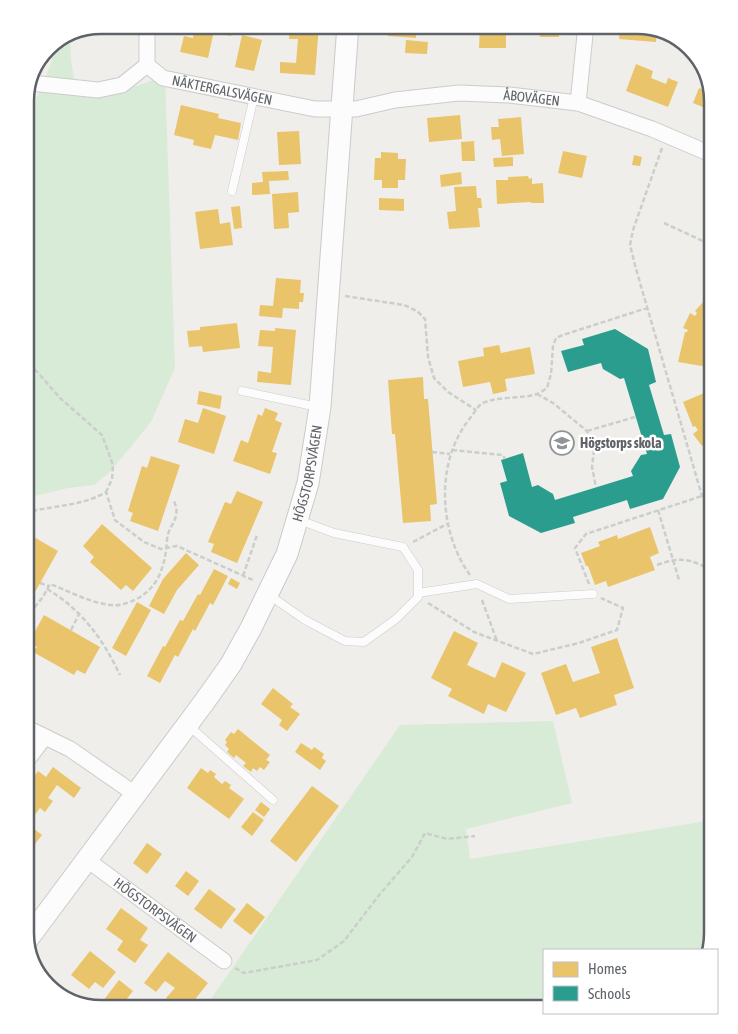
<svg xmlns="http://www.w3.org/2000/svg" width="738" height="1034" viewBox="0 0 738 1034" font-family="'Asap Condensed',sans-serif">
<rect width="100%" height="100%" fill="#efeeea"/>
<path fill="#d8ebd6" d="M70,37L71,60L76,91H122L165,76L175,368L151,422L109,473L94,485L68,488L30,497L25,499V126L52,61L51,44Z
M553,721L572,803L466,829L470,859L713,820V933L708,950H544V1009H204L400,725Z"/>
<path fill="#e9c46a" d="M101,25H122V30H93V28Z
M219,25H234L231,36L217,33Z
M290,25H319L315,75L280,73V62L296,63L298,39H289Z
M389,25H417L416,38L388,36Z
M480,25H506V48H479Z
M540,25H559V37H540Z
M620,25H642L657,30L656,42L619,39Z
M195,26L214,31L208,58L180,52L184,36L193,38Z
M242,35L262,40L254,71L235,67Z
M406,40L428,42L427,54L405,53Z
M636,64L653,71L651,78L666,84L668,78L678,82L668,107L626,91Z
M699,88L711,93L713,101V127L704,123L710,110L693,103Z
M181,105L219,114L218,118L241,123L238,140L215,135L211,149L193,145L194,140L174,135Z
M460,115L462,139L429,142L427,118Z
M521,117L524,154L502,156L500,139L492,140L491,127H499L498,119Z
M299,131L301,164L279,165L277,132Z
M474,141L475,161H462L461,142Z
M563,151L587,156L582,178L558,173Z
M381,152L398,153V159H406L405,180H398V188H382V180H374L375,158H381Z
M634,155L642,157L640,166L632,165Z
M513,157V166L494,167L493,158Z
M288,171L289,180L269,181L270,194L252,195V183L263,182L262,172Z
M461,172L462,184L441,187L440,175Z
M528,176L529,179L532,178V184L543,183L544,203H531V202L497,204L496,180H508V177Z
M476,186L477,198H481L482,208H478L480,227L449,229L447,212L456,211L454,187Z
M298,192L299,212L288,213L289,228L274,229L272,194Z
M379,198L404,199V211L379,210Z
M240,206L242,228L234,229L231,207Z
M218,209L220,224L230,222L233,245L200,249L195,212Z
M276,278L301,280L300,293H304L303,302H299V309L283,308L282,318L259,316L260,305L273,306Z
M713,291V341L708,367L678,362L685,332H687L688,330L683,328L690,313L695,316L697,313L695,311Z
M237,323L240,348L203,352L202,346L189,347L187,331L200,330V327Z
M275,328L296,330L291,385L257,382L258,371L271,373L273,347L258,346L260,330L275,331Z
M499,345L501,353L530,347L535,374L505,379L507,391L493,394L490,382L463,387L458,361L484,356L483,348Z
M423,377L424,399H428L437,504L430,505L431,521L403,523L395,434H392L388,380Z
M199,391L222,396L220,409L197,404Z
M709,391L713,399V452L707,448L710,446L707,443L702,446L693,434L698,430L695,426L693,427L683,402Z
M203,408L226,416L214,454L178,442L185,419L198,423Z
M265,408L278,413L275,420L282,423L272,452L277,453L270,474L233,461L241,440L248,443L258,414L262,416Z
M151,456L180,465L158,531L130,521L133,513L128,511L142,466L147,468Z
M237,491L263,502L237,563L211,552L214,544L208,542L225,502L231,504Z
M102,524L152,568L133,591L126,585L121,590L90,562L94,557L83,546Z
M650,527L659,553L650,557L655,570L608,587L606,581L595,585L588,566H586L581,553L600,546L598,542L617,535L618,539Z
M32,536L58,551L25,610V547Z
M186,553L199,565L177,590L164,614L149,606L163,579Z
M214,569L228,576L213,605L210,603L195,631L193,629L178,657L175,655L160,683L147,676L163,646L165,647L180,620L183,621L198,594L200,595Z
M231,578L240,583L237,589L228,584Z
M137,602L151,610L126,656L112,648Z
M44,615L100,647L85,674L77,670L74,675L33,652L37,647L29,642Z
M454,631L478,643L467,665L495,678L502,662L526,673L506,712L488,704L484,714L448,696L452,689L431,678Z
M617,638L634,688L614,695L617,705L580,718L576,708L556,715L541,673L566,664L573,682L600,673L591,647Z
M273,688L293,704L290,707L300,714L287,731L279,725L282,720L261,704Z
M238,729L270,755L266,760L270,762L264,770L260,767L257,771L253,768L251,772L243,766L246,763L236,755L234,758L227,752L229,749L225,745L227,742L225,740L231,732L234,734Z
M301,743L312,750L314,747L324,754L322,758L326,761L320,770L295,752Z
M53,767L81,788L74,798L57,785L48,798L53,801L45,812L40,808L34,816L25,810V788L38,771L46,777Z
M201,768L208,773L210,770L216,774L214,777L222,784L225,781L231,785L229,788L244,799L229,819L187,788Z
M312,786L339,806L296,862L270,841Z
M261,802L270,809L264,817L255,810Z
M253,812L264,820L252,836L241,827Z
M25,822L42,835L35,844L25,836Z
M147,843L162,854L147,874L133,863Z
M186,871L199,881L188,896L175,886Z
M209,889L236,909L221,929L194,909Z
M247,903L265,917L251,935L233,921Z
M121,908L148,928L140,940L148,945L135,963L117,950L123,941L106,929Z
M90,951L116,972L103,988L95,982L89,989L71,975Z
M168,952L208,983L193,1002L191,1000L184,1009H180L166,998L175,988L165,981L156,992L144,983Z
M119,980L133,991L119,1009H114L103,1001Z
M129,1000L137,1006L134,1009H127L124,1006Z"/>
<path fill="#2a9d8f" d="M615,329L648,349L656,382L649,385L664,435L671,434L680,467L663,499L630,509L627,500L573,517L575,523L541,533L509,516L500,483L507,481L501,460L523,453L532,487L538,485L553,494L555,500L633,476L631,471L641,455L647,454L624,378L620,379L603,369L601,363L568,372L561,351L584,345L582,339Z"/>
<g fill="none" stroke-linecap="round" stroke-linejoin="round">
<g stroke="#cbcccc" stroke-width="9">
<path id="lane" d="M232,191L254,97
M242,391L318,407
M418,593L477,584L509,599L593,594
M269,595L305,620L345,641L364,642L396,619L418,597V570L403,547L334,533L299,520
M189,726L273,800"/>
</g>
<g stroke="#cbcccc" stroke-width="17">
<g id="street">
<path id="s1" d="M147,25V65L163,78L315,109H356L395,100L459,93L509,95L578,103L652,129L713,155"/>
<path d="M31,83L98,90L122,85L147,65"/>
<path d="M578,103L586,25"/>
<path d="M25,727L70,749L135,794"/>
<path d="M25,763L45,737"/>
<path id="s2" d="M86,859L224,961"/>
</g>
</g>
<g stroke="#cacacb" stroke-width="23">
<g id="secondary">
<path id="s3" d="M27,940L205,701L231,664L251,628L287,554L308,483L320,407L348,25"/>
</g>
</g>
<path stroke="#cacfcc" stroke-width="2.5" stroke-dasharray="5 2.5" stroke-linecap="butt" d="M662,148L633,230L630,245L636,269L702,496L713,492
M664,223L705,242L713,244
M345,296L404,305L417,311L425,319L428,357L434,378L448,392L476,410
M25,358L60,398L102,435L113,465L112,479L106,492
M537,394L553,403L587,431L594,450L592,467L596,487
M587,431L635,417
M452,450L503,455L505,459
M432,452L450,454
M658,510L679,580
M25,513C52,505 81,507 106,492L115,520L144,542L161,549L177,546L255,581
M413,542L447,524
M657,565C682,556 690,559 713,571
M470,575C438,531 435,460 471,417C474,413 477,408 480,405C491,396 524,399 537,394C540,393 544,390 547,388L551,374L553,346L556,338L563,335L647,308
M243,576L257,535
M40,583L49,586
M589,584L575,548L586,534L702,496
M47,589C81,609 103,639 120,675
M482,600L497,641
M428,603L474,632L533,654L579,643L617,630L623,608L601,598
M25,619L43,597L50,584C69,591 90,603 111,605C118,606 124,604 130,602C158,591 165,568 167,540C168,524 182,520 174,501
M71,630L79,614
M235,968L244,973L317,960L344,941L380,894L412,857L425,833L447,839L475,836"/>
<use href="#lane" stroke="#fdfcfc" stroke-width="8"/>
<use href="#street" stroke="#fdfcfc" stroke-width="15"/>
<use href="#secondary" stroke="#fdfcfc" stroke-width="21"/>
</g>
<defs>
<g id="school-ring" transform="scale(1.25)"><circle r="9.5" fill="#fff" stroke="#919496" stroke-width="1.5"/><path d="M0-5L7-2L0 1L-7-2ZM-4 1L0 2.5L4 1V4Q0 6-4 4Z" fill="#919496"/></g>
</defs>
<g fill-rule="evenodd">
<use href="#school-ring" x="562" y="443"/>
</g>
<g text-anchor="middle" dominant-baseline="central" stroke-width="5" stroke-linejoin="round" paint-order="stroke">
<g font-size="14" fill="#5f6368" stroke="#fff">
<text stroke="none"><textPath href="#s1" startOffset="121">NÄKTERGALSVÄGEN</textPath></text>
<text stroke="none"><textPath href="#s1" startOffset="434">ÅBOVÄGEN</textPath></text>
<text stroke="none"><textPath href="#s3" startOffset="550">HÖGSTORPSVÄGEN</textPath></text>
<text stroke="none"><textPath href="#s2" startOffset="86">HÖGSTORPSVÄGEN</textPath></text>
</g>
<g font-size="14" font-weight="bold" fill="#5f6368" stroke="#fff" text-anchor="start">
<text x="580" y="443">Högstorps skola</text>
</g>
</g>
<path d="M0 0H738V1034H0ZM101 34H637A67 67 0 0 1 704 101V933A67 67 0 0 1 637 1000H101A67 67 0 0 1 34 933V101A67 67 0 0 1 101 34Z" fill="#fff" fill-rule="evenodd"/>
<path fill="none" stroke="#5f6368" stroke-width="2.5" d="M101 34H637A67 67 0 0 1 704 101V933A67 67 0 0 1 637 1000H101A67 67 0 0 1 34 933V101A67 67 0 0 1 101 34Z"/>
<rect x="543" y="949" width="175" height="65" fill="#ffffff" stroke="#bfc1c3"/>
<rect x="553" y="962" width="25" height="15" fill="#e9c46a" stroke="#bfc1c3"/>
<text x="588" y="974" font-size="15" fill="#5f6368">Homes</text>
<rect x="553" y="986" width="25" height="15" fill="#2a9d8f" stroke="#bfc1c3"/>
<text x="588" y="999" font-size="15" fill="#5f6368">Schools</text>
</svg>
